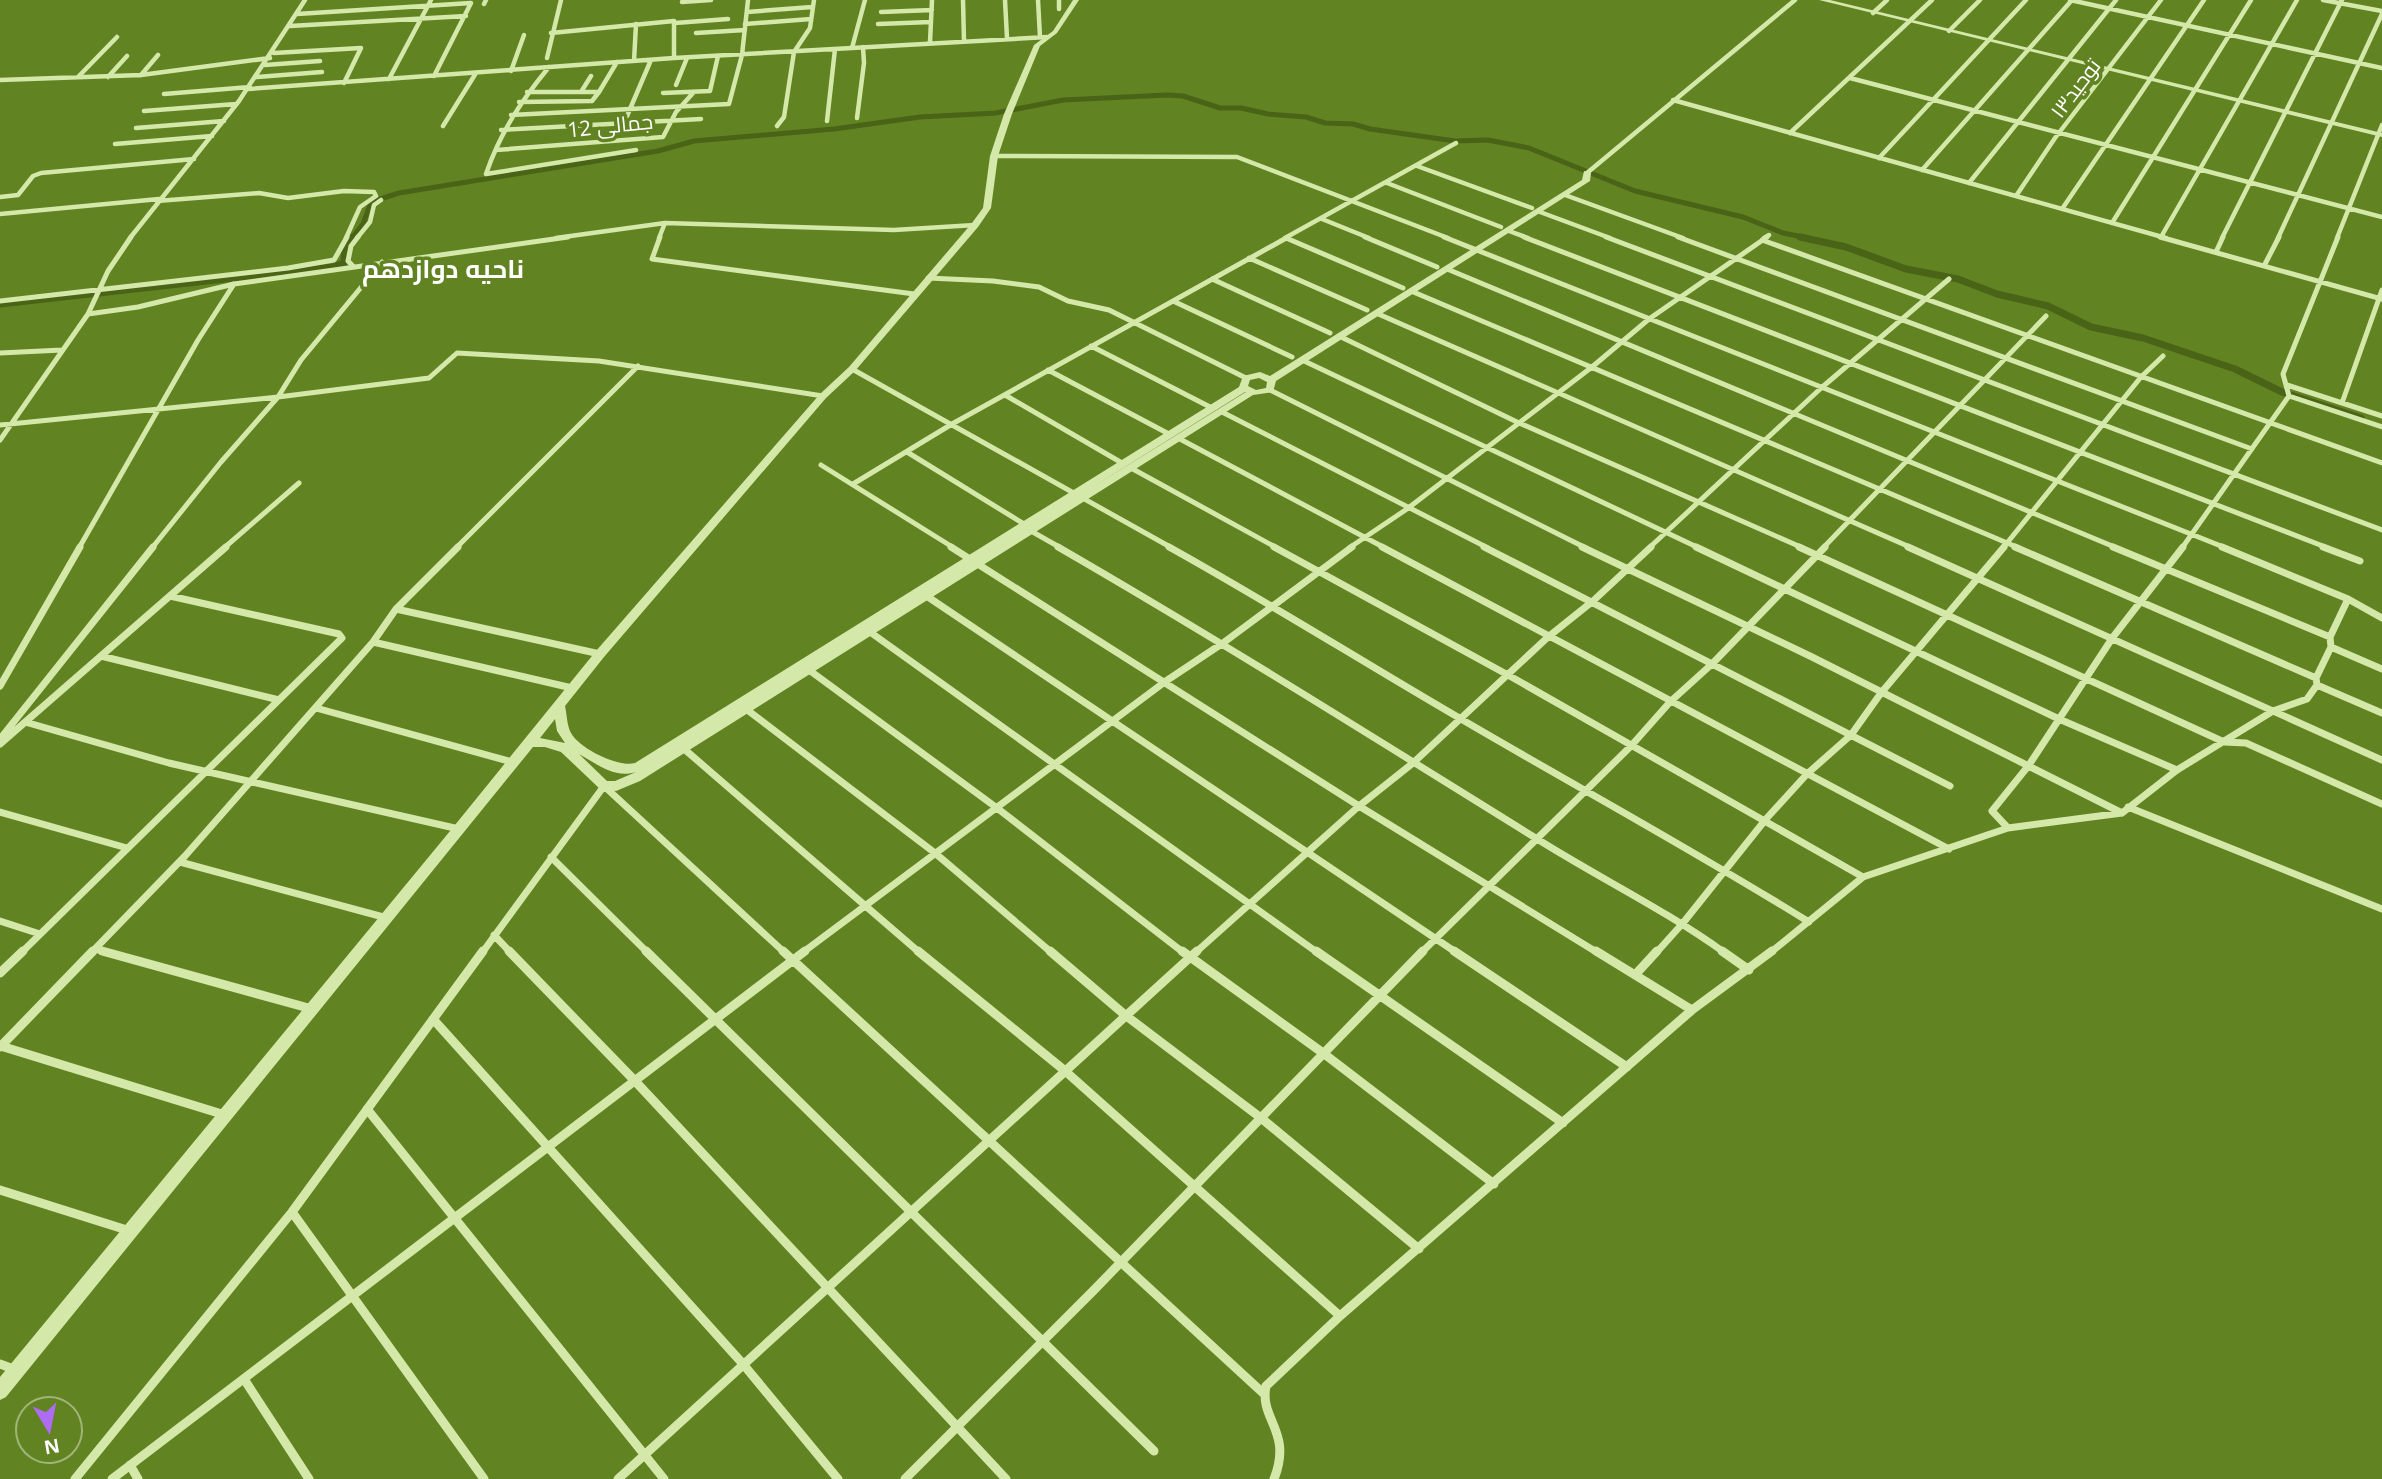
<svg xmlns="http://www.w3.org/2000/svg" width="2382" height="1479" viewBox="0 0 2382 1479" font-family="'Open Sans',Cairo,sans-serif">
<rect width="100%" height="100%" fill="#628322"/>
<g fill="none" stroke-linecap="round" stroke-linejoin="round">
<path stroke="#496317" stroke-width="5" d="M352,238L363,224L371,202L399,193L658,151L694,141L834,129L920,117L996,113L1063,100L1167,95L1183,96L1220,108H1241L1268,114L1306,117L1325,123L1353,124L1370,129L1455,141L1488,140L1529,148L1635,191L1743,217L1783,233L1808,238"/>
<path stroke="#496317" stroke-width="7" d="M1800,237L1846,247L1906,269L1958,279L1997,294L2048,306L2091,327L2143,338L2235,369L2282,392L2361,418
M0,304L333,267L344,263L345,248L353,237"/>
<path stroke="#d4e8aa" stroke-width="4.5" d="M963,0L964,41
M1005,0L1007,38
M1038,0L1040,37
M1059,0V9
M2070,0L2382,68
M2323,0L2382,11
M682,2L711,0
M484,4L486,0
M747,12L812,7
M881,12L932,10
M1873,13L1887,0
M297,14L471,3L434,76
M675,23L728,19
M745,24L811,19
M878,24L931,22
M290,26L466,16
M1949,31L1980,0
M551,33L674,21V58
M696,33L745,30
M930,42L932,0
M852,48L865,0
M274,53L361,48L344,83
M547,58L561,0
M634,61L636,24
M265,65L320,61
M549,67C521,101 500,133 486,174L636,150
M511,71L524,35
M141,75L158,55
M78,77L117,37
M108,77L127,56
M257,77L322,72
M1850,78L2382,217
M389,79L431,0
M0,80L141,75L270,58
M676,85L687,58
M248,89L674,58L1047,37
M527,92H581L591,76
M581,92H599L617,62
M663,93L710,91L718,56
M164,94L250,87
M1673,100L2166,238
M519,102L592,101L599,92
M144,111L236,104
M511,115L729,104L742,55L748,0
M857,118L864,63L863,47
M827,121L835,49
M624,123L651,60
M443,126L476,73
M777,126L784,117L794,52L810,28L814,0
M136,128L224,121
M501,130L701,119
M1790,133L1932,0
M115,144L212,136
M496,150L663,137L676,112L693,93
M994,156L1237,157L1448,238
M1879,158L2026,0
M1417,166L1532,208
M1922,170L2072,0
M1587,173L1795,0
M1387,183L1501,227
M1969,183L2116,0
M1565,195L1683,238
M2016,196L2055,138L2161,0
M0,197L18,195L33,176L41,173L194,159
M157,201L259,193L288,198L344,191L374,192L376,196L360,207L346,238
M2062,209L2204,0
M1540,212L1610,238
M0,214L159,199
M1322,219L1369,238
M2112,223L2251,0
M1509,231L1528,238
M2161,237L2297,0
M130,238L239,101L305,0
M357,238L370,222L374,205L381,200
M556,238L665,223L894,230L975,225
M659,238L665,223
M1285,238L1456,143
M1764,238L1769,235
M2222,238L2342,0
M2278,238L2382,14
M2337,238L2382,125"/>
<path stroke="#d4e8aa" stroke-width="5" d="M660,237L652,259L914,294
M1365,237L1437,267
M1444,237L2226,548
M1524,237L2328,548
M1606,237L2382,530
M1678,237L2252,449
M2160,237L2382,299
M1286,238L1403,288
M1762,240L2382,463
M2216,252L2223,237
M1249,258L1367,310
M352,265L348,261L351,246L358,237
M2264,266L2279,237
M1447,269L2117,548
M928,278L993,281L1039,287L1068,301L1109,310L1246,378
M1212,279L1330,333
M1411,291L2019,548
M0,301L288,268L334,260L347,237
M1173,301L1292,357
M1376,313L1912,548
M88,314L138,307L234,284L568,237
M1339,336L1517,422L1803,548
M1091,346L1212,408
M0,353L62,350
M1302,360L1699,548
M852,369L1172,548
M1048,370L1169,434
M2287,385L2382,416
M1270,390L1586,548
M1005,395L1122,463
M2289,396L2283,374L2338,237
M2289,396L2382,427
M2342,403L2382,290
M1222,412L1488,548
M0,425L278,397L429,378L457,353L599,361L823,396
M1178,438L1385,548
M0,440L88,314L108,271L131,237
M907,452L1024,524
M821,465L954,548
M1131,468L1277,548
M853,484L952,424L1288,237
M1031,531L1061,548
M79,548L198,340L234,284
M152,548L221,462L278,397L301,360L382,262
M224,548L299,483
M456,548L638,366
M1349,548L1407,509L1592,367L1649,319L1767,237
M1649,548L1820,389L1949,279
M1823,548L2046,316
M2003,548L2141,377L2163,356
M2182,548L2289,396"/>
<path stroke="#d4e8aa" stroke-width="7" d="M951,547L1359,806L1598,953
M1058,547C1219,640 1376,739 1534,837C1597,877 1664,909 1725,953
M1169,547C1268,602 1363,662 1461,719C1577,787 1695,851 1809,922
M1274,547L1508,675L1863,877
M1382,547L1949,849
M1484,547L1950,786
M1582,547L1812,657L2122,813
M1696,547L2059,719L2177,770
M1799,547L2224,742L2246,743L2382,804
M1908,547L2382,760
M2015,547L2316,678
M2113,547L2330,637
M2222,547L2348,599L2382,618
M2323,547L2360,561
M928,597L1457,953
M396,609L600,654
M870,632L1318,953
M373,642L572,688
M2331,647L2382,669
M101,656L279,700
M809,670L997,808L1184,953
M2317,685L2382,713
M0,686L80,547
M316,708L512,762
M746,709L935,853L1052,953
M25,722L169,763L459,829
M0,739L153,547
M0,744L226,547
M683,748L920,953
M2128,807L2382,909
M0,812L127,848
M2008,828L1992,811L2029,765L2113,637L2183,547
M551,857L648,953
M180,862L387,918
M0,921L40,934
M494,935L511,953
M95,949L108,953
M21,953L342,638L339,634L170,596
M91,953L185,856L373,642L396,609L458,547
M482,953L604,786L785,953
M802,953L1166,681L1223,643L1352,547
M1195,953L1359,806L1413,763L1548,637L1593,601L1651,547
M1421,953L1631,746L1670,702L1713,663L1825,547
M1656,953L1683,923L1766,819L1807,774L1851,735L1881,693L2004,547
M1770,953L1863,877L2008,828L2122,813L2177,770L2273,711L2307,699L2317,685L2316,678L2331,647L2330,637L2348,599"/>
<path stroke="#d4e8aa" stroke-width="9" d="M102,951L312,1009
M509,951L635,1081L1006,1479
M646,951L1154,1451
M783,951L1263,1393
M918,951L1064,1070L1340,1316
M1050,951L1125,1015L1261,1118L1419,1249
M1182,951L1323,1053L1494,1184
M1316,951L1563,1123
M1454,951L1627,1067
M1596,951L1692,1010
M1722,951L1749,970
M0,973L23,951
M1635,975L1657,951
M433,1019L743,1364L838,1479
M1,1046L225,1115
M0,1047L93,951
M367,1109L664,1479
M0,1190L130,1231
M292,1212L484,1479
M0,1364L16,1370
M244,1379L309,1479
M130,1465L138,1479
M75,1479L292,1212L483,951
M112,1479L805,951
M618,1479L1197,951
M905,1479L1093,1291L1423,951
M1274,1479C1293,1431 1259,1420 1266,1386L1340,1316L1692,1010L1772,951"/>
<path fill="#d4e8aa" fill-rule="evenodd" d="M1073,0H1079L1057,33L1040,46L1012,114L998,156L991,208L978,227L855,371L826,398L604,657L565,706C567,715 567,726 571,733C579,748 618,768 635,763L1239,387L1243,376L1260,372L1270,376L1582,180L1584,171L1591,173L1590,181L1276,381L1273,392L1253,395L640,781L616,791L600,789L561,752L545,747H533L6,1397L0,1400V1377L455,825L596,651L820,394L849,367L972,223L983,208L990,156L1004,114L1034,45L1053,31ZM1259,378L1267,382L1266,388L1256,390L1248,386L1250,380ZM1245,392H1246L1083,493ZM555,719L557,731L565,743L540,738ZM579,754C597,764 615,779 636,772L615,781H607Z
M1819,0H1830L2382,133V137Z"/>
</g>
<g text-anchor="middle" dominant-baseline="central" stroke-width="7" stroke-linejoin="round" paint-order="stroke">
<g font-size="21" fill="#fff" stroke="#628322">
<text transform="translate(2075 88) rotate(-53)">توحید۱۳</text>
<text transform="translate(610 125) rotate(-6)">جمالی 12</text>
</g>
<g font-size="26" font-weight="bold" fill="#fff" stroke="#628322">
<text x="443" y="268">ناحیه دوازدهم</text>
</g>
</g>
<g transform="translate(49 1430) rotate(170)"><circle r="33" fill="#628322" stroke="#a1b57a" stroke-width="2"/>
<path d="M0-5L12 26L0 18L-12 26Z" fill="#ae6cf4"/>
<text y="-10" font-size="19" font-weight="bold" text-anchor="middle" fill="#ffffff">N</text>
</g>
</svg>
